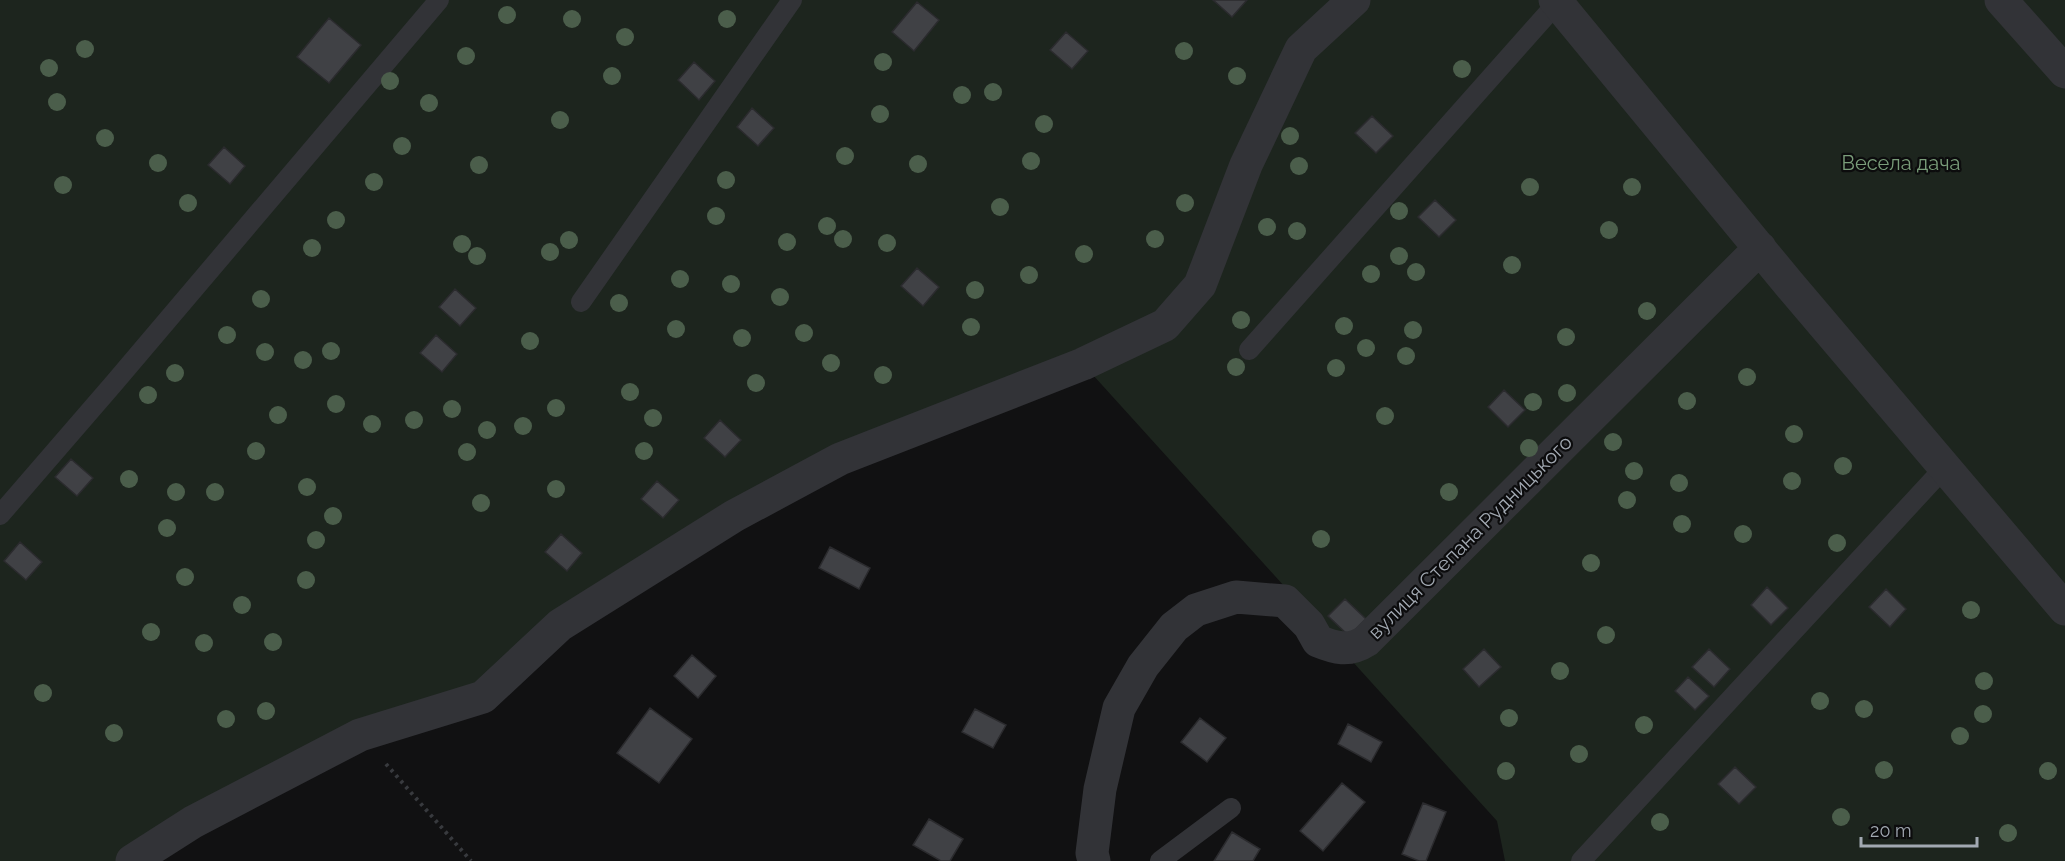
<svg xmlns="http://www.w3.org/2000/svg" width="2065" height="861" viewBox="0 0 2065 861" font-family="Raleway,sans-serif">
<rect width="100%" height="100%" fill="#111112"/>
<path fill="#1d251e" d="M0,0H2065V861H1505L1497,821L1083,364L734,516L483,697L360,735L132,861H0Z"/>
<path fill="#404145" stroke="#2b2b2e" stroke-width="1.5" d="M1213,0H1247L1232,17Z
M917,2L939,20L914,51L892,32Z
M329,18L361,45L329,83L297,57Z
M1066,32L1088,51L1072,69L1050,50Z
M694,62L715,81L699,100L678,80Z
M752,108L774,128L758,146L737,127Z
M1372,116L1393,136L1376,153L1355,133Z
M224,147L245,166L230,184L208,165Z
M1435,200L1456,220L1439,237L1418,217Z
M917,268L939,287L923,306L901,286Z
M455,289L476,308L460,326L439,307Z
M436,335L457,354L442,372L420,353Z
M1504,390L1525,410L1508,427L1488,407Z
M720,420L741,440L725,457L704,438Z
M71,459L93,478L77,496L55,477Z
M657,481L679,500L663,518L641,499Z
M561,534L582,553L567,571L545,552Z
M20,542L42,562L26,580L4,561Z
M830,547L870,568L859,589L819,568Z
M1767,587L1788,608L1771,625L1751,605Z
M1886,589L1906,609L1890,627L1869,607Z
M1345,599L1366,619L1349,636L1328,616Z
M1484,649L1501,667L1479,687L1463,669Z
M1709,649L1730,669L1714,687L1692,667Z
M692,655L716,676L698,698L674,676Z
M1688,677L1709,696L1695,710L1675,691Z
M650,708L692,739L659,783L617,753Z
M975,709L1006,725L993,748L962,732Z
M1200,718L1226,738L1207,762L1181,742Z
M1348,724L1382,742L1371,762L1338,744Z
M1735,767L1756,787L1739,804L1718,784Z
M1342,783L1365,802L1323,851L1300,831Z
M1423,803L1446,812L1426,861H1419L1402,854Z
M929,819L963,839L950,861H941L913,845Z
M1232,832L1260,849L1253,861H1214Z"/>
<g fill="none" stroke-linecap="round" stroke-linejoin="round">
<path stroke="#383a3e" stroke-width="4" stroke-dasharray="3 4.5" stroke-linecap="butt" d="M386,764L471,861"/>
<path stroke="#323337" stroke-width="20" d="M581,302L792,0
M1249,350L1557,3
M0,515L115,382L439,0
M1160,861L1231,808
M1581,861L1945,467"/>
<path stroke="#323337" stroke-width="33" d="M1555,0L1789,284L2065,609
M2001,0L2065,72
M132,861L193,822L360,735L483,697L560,625L734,516L840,459L1083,364L1165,325L1200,285L1246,165L1301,49L1354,0
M1094,861L1092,853L1100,789L1119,708L1143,666L1174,627L1196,610L1236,597L1285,601L1309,625L1318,641C1335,648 1349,652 1366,641L1760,248"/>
</g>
<g fill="#4b5e4b">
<circle cx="507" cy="15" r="9"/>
<circle cx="572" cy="19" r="9"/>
<circle cx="727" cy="19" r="9"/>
<circle cx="625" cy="37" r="9"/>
<circle cx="85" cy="49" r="9"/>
<circle cx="1184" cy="51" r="9"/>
<circle cx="466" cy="56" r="9"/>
<circle cx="883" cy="62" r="9"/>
<circle cx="49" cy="68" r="9"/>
<circle cx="1462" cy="69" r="9"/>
<circle cx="612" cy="76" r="9"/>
<circle cx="1237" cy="76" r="9"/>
<circle cx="390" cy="81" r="9"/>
<circle cx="993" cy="92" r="9"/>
<circle cx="962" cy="95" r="9"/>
<circle cx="57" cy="102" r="9"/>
<circle cx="429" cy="103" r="9"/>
<circle cx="880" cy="114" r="9"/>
<circle cx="560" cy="120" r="9"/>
<circle cx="1044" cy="124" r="9"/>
<circle cx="1290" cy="136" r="9"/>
<circle cx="105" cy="138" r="9"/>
<circle cx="402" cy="146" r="9"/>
<circle cx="845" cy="156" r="9"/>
<circle cx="1031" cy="161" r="9"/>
<circle cx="158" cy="163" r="9"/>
<circle cx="918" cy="164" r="9"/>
<circle cx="479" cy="165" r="9"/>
<circle cx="1299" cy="166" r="9"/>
<circle cx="726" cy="180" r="9"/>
<circle cx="374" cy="182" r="9"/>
<circle cx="63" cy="185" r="9"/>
<circle cx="1530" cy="187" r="9"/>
<circle cx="1632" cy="187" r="9"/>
<circle cx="188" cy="203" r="9"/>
<circle cx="1185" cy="203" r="9"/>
<circle cx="1000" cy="207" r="9"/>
<circle cx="1399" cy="211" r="9"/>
<circle cx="716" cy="216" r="9"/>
<circle cx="336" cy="220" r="9"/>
<circle cx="827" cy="226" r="9"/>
<circle cx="1267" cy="227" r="9"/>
<circle cx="1609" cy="230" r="9"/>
<circle cx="1297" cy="231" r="9"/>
<circle cx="843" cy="239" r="9"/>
<circle cx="1155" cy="239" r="9"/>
<circle cx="569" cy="240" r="9"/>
<circle cx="787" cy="242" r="9"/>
<circle cx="887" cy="243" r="9"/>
<circle cx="462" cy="244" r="9"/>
<circle cx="312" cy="248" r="9"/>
<circle cx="550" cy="252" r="9"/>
<circle cx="1084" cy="254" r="9"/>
<circle cx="477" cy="256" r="9"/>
<circle cx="1399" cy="256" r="9"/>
<circle cx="1512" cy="265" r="9"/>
<circle cx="1416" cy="272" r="9"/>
<circle cx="1371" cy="274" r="9"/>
<circle cx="1029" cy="275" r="9"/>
<circle cx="680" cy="279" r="9"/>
<circle cx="731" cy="284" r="9"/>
<circle cx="975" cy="290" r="9"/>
<circle cx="780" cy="297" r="9"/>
<circle cx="261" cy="299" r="9"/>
<circle cx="619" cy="303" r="9"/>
<circle cx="1647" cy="311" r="9"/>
<circle cx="1241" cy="320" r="9"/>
<circle cx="1344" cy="326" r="9"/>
<circle cx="971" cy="327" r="9"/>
<circle cx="676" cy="329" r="9"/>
<circle cx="1413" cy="330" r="9"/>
<circle cx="804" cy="333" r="9"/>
<circle cx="227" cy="335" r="9"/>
<circle cx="1566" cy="337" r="9"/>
<circle cx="742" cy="338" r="9"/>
<circle cx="530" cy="341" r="9"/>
<circle cx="1366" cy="348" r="9"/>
<circle cx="331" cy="351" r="9"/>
<circle cx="265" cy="352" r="9"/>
<circle cx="1406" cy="356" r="9"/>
<circle cx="303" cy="360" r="9"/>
<circle cx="831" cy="363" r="9"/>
<circle cx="1236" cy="367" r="9"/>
<circle cx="1336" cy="368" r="9"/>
<circle cx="175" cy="373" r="9"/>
<circle cx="883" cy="375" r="9"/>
<circle cx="1747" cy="377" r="9"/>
<circle cx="756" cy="383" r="9"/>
<circle cx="630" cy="392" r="9"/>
<circle cx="1567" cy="393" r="9"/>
<circle cx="148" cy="395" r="9"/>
<circle cx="1687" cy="401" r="9"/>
<circle cx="1533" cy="402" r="9"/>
<circle cx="336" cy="404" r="9"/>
<circle cx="556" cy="408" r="9"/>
<circle cx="452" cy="409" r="9"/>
<circle cx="278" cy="415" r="9"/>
<circle cx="1385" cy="416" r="9"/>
<circle cx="653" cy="418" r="9"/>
<circle cx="414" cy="420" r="9"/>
<circle cx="372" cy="424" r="9"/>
<circle cx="523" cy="426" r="9"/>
<circle cx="487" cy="430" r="9"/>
<circle cx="1794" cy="434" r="9"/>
<circle cx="1613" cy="442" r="9"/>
<circle cx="1529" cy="448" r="9"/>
<circle cx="256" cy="451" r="9"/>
<circle cx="644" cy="451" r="9"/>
<circle cx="467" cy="452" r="9"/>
<circle cx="1843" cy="466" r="9"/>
<circle cx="1634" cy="471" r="9"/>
<circle cx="129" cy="479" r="9"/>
<circle cx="1792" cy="481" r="9"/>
<circle cx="1679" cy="483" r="9"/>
<circle cx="307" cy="487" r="9"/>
<circle cx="556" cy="489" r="9"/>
<circle cx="176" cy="492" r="9"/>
<circle cx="215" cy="492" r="9"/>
<circle cx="1449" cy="492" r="9"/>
<circle cx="1627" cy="500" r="9"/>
<circle cx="481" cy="503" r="9"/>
<circle cx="333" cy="516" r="9"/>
<circle cx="1682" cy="524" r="9"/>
<circle cx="167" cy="528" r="9"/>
<circle cx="1743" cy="534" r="9"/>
<circle cx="1321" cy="539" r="9"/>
<circle cx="316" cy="540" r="9"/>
<circle cx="1837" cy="543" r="9"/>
<circle cx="1591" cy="563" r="9"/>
<circle cx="185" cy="577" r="9"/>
<circle cx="306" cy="580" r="9"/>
<circle cx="242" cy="605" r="9"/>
<circle cx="1971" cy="610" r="9"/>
<circle cx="151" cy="632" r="9"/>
<circle cx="1606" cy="635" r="9"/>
<circle cx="273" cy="642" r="9"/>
<circle cx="204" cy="643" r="9"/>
<circle cx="1560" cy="671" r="9"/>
<circle cx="1984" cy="681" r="9"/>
<circle cx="43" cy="693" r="9"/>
<circle cx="1820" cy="701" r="9"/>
<circle cx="1864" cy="709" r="9"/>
<circle cx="266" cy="711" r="9"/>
<circle cx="1983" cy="714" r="9"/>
<circle cx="1509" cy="718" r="9"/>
<circle cx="226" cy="719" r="9"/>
<circle cx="1644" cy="725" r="9"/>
<circle cx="114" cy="733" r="9"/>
<circle cx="1960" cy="736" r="9"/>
<circle cx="1579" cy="754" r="9"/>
<circle cx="1884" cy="770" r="9"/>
<circle cx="1506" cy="771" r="9"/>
<circle cx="2048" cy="771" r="9"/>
<circle cx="1841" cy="817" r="9"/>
<circle cx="1660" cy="822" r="9"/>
<circle cx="2008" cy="833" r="9"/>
</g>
<g text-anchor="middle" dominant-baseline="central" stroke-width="4.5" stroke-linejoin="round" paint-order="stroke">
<g font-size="20" fill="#7a9d7a" stroke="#0c0c0d">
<text x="1901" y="163">Весела дача</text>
</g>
<g font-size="20" fill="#a2a9b2" stroke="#0c0c0d">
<text transform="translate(1470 537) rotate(-45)">вулиця Степана Рудницького</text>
</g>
</g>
<path d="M1861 837v9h116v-9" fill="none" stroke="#a2a9b2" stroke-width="3"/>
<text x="1870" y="837" font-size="18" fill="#a2a9b2" stroke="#0c0c0d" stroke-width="4.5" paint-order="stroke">20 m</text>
</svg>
